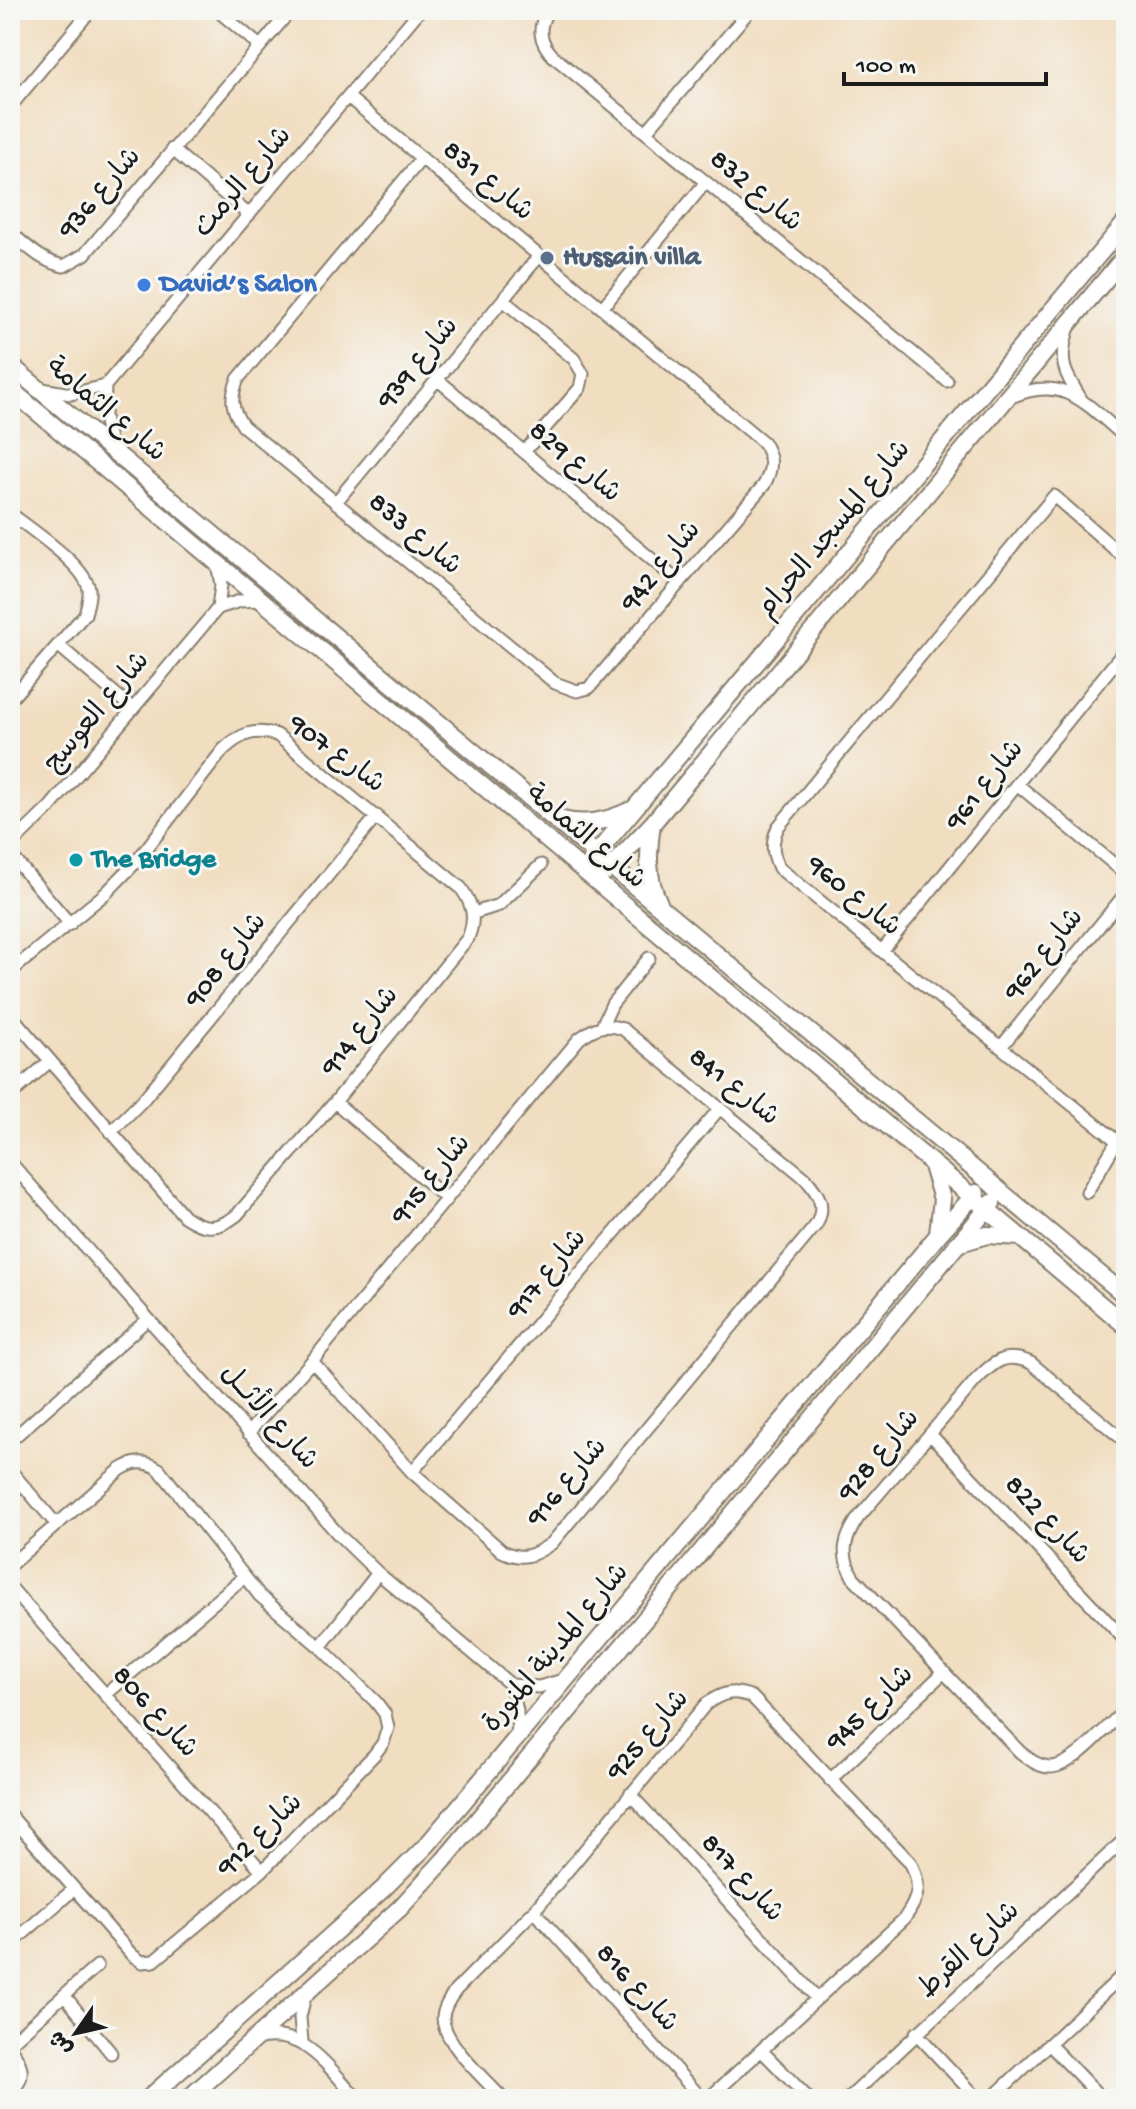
<svg xmlns="http://www.w3.org/2000/svg" width="1136" height="2109" viewBox="0 0 1136 2109" font-family="'Gochi Hand','Playpen Sans Arabic',sans-serif">
<rect width="100%" height="100%" fill="#f6f6f2"/>
<filter id="ink" filterUnits="userSpaceOnUse"><feTurbulence type="fractalNoise" baseFrequency=".0125" numOctaves="2"/><feDisplacementMap in="SourceGraphic" scale="16" xChannelSelector="R" yChannelSelector="G"/><feConvolveMatrix kernelMatrix="1 2 1 2 8 2 1 2 1" color-interpolation-filters="sRGB"/></filter>
<filter id="wash" filterUnits="userSpaceOnUse"><feTurbulence type="fractalNoise" baseFrequency=".006" numOctaves="4" result="noise"/><feDisplacementMap in="SourceGraphic" scale="32" xChannelSelector="R" yChannelSelector="G"/><feGaussianBlur stdDeviation="1.8" result="paint"/><feColorMatrix in="noise" values="0 0 0 0 0 0 0 0 0 0 0 0 0 0 0 0 0 1.4 0 .05"/><feComposite in="paint" operator="in"/></filter>
<g filter="url(#wash)">
<rect width="100%" height="100%" fill="#f1ddbf"/>
</g>
<g filter="url(#ink)">
<g fill="none" stroke-linecap="round" stroke-linejoin="round">
<g stroke="#867c6e" stroke-width="15">
<path id="street" d="M217,10L260,46
M548,10C537,28 539,41 553,56L947,381
M348,97C486,212 624,327 763,442C773,458 773,468 764,485L589,688L577,691L555,683L243,426C231,409 230,398 238,379L422,158
M10,107L91,10
M646,132L750,10
M172,149L249,215
M10,232C27,246 42,262 64,266L85,254L291,10
M503,300L574,359L583,374L580,388L524,452
M602,308L706,182
M1068,330C1058,362 1064,372 1081,399
M437,379L680,583
M105,386L104,417L111,449
M42,389L71,394L105,386L420,10
M1009,398C1064,373 1086,404 1126,438
M336,502L539,256
M10,513C30,529 84,564 89,589C90,598 87,606 85,614L10,700
M218,608L240,601L260,600
M59,646L133,709
M1018,785L1126,874
M10,846L50,807L218,608L221,585L217,563
M10,854L70,924
M474,913L499,905L541,865
M882,951L1126,649
M10,972L106,893L136,862L223,750C240,734 254,728 277,735L461,888C473,905 476,918 468,938L335,1102L237,1215C218,1230 204,1230 184,1216L10,1014
M602,1026L612,1004L649,958
M1001,1047L1126,893
M10,1096L50,1061
M335,1102L447,1199
M111,1132L142,1101L377,816
M1117,1141L779,868C772,852 771,843 778,827L1054,496L1126,559
M10,1162L338,1534L378,1573L511,1685L539,1687L563,1680
M1087,1192L1117,1141L1126,1130
M248,1433L312,1361L579,1039C594,1027 605,1023 623,1029L805,1178C818,1193 827,1205 816,1225L552,1543C534,1556 522,1561 502,1551L412,1472L312,1361
M930,1434L1126,1641
M10,1441L147,1320
M1126,1442L1031,1363C1005,1352 995,1361 976,1380L858,1518C844,1539 840,1554 853,1577L1020,1752C1029,1759 1037,1766 1049,1767C1073,1768 1109,1724 1126,1709
M10,1470L57,1525
M412,1472L720,1108
M10,1565L120,1470C134,1461 145,1460 159,1469L260,1596L320,1647L376,1702L385,1714L388,1728L383,1743L374,1755L262,1871L154,1961L142,1962L132,1955L10,1815
M10,1587L262,1871
M320,1647L378,1573
M511,1685L517,1711L518,1736
M105,1695L244,1577
M830,1780L944,1672
M630,1794L816,1997
M534,1911L702,2099
M10,1945L74,1889
M64,1995L111,2053
M916,2033L978,2099
M256,2039C304,2026 328,2068 358,2099
M302,2042L300,2017L305,1996
M10,2043L97,1966
M1049,2044L1102,2099
M10,2048C23,2064 27,2078 10,2093
M761,2050L809,2099
M503,2099C487,2081 443,2043 443,2018C443,2008 450,1998 456,1990L534,1911L706,1704C722,1693 732,1689 752,1697L910,1862C922,1885 919,1898 904,1919L708,2099
M848,2099L1126,1838
M991,2099L1126,1972"/>
</g>
<g stroke="#867c6e" stroke-width="20">
<path id="secondary" d="M10,365L1126,1296
M10,389L1126,1326
M557,819C585,826 606,822 631,810
M652,824C648,853 646,876 659,903
M592,859L1126,222
M606,872L652,824L1126,255
M932,1166L942,1199L938,1233
M957,1244L987,1235L1020,1237
M148,2099L383,1889L427,1845L938,1235L976,1193
M188,2099L400,1908L444,1860L992,1203"/>
</g>
<use href="#street" stroke="#fff" stroke-width="11"/>
<use href="#secondary" stroke="#fff" stroke-width="16"/>
</g>
</g>
<circle fill="#5c6f8a" stroke="#f6f6f2" stroke-width="3" cx="547" cy="258" r="8"/>
<circle fill="#3f7fe0" stroke="#f6f6f2" stroke-width="3" cx="144" cy="285" r="8"/>
<circle fill="#0f9aa8" stroke="#f6f6f2" stroke-width="3" cx="76" cy="860" r="8"/>
<g text-anchor="middle" dominant-baseline="central" stroke-width="6" stroke-linejoin="round" paint-order="stroke">
<g font-size="28" fill="#1c1c1c" stroke="#f6f6f2">
<text transform="translate(487 182) rotate(40)">شارع 831</text>
<text transform="translate(244 183) rotate(-50)">شارع الرمث</text>
<text transform="translate(755 192) rotate(40)">شارع 832</text>
<text transform="translate(101 194) rotate(-49)">شارع 936</text>
<text transform="translate(419 364) rotate(-50)">شارع 939</text>
<text transform="translate(105 411) rotate(40)">شارع الثمامة</text>
<text transform="translate(574 463) rotate(40)">شارع 829</text>
<text transform="translate(835 530) rotate(-50)">شارع المسجد الحرام</text>
<text transform="translate(414 535) rotate(40)">شارع 833</text>
<text transform="translate(662 567) rotate(-50)">شارع 942</text>
<text transform="translate(98 713) rotate(-50)">شارع العوسج</text>
<text transform="translate(336 755) rotate(37)">شارع 907</text>
<text transform="translate(986 786) rotate(-51)">شارع 961</text>
<text transform="translate(585 838) rotate(40)">شارع الثمامة</text>
<text transform="translate(853 897) rotate(39)">شارع 960</text>
<text transform="translate(1045 955) rotate(-51)">شارع 962</text>
<text transform="translate(227 961) rotate(-51)">شارع 908</text>
<text transform="translate(361 1032) rotate(-51)">شارع 914</text>
<text transform="translate(733 1088) rotate(39)">شارع 841</text>
<text transform="translate(432 1180) rotate(-50)">شارع 915</text>
<text transform="translate(548 1275) rotate(-50)">شارع 917</text>
<text transform="translate(268 1418) rotate(48)">شارع الأثــل</text>
<text transform="translate(880 1456) rotate(-50)">شارع 928</text>
<text transform="translate(568 1483) rotate(-49)">شارع 916</text>
<text transform="translate(1046 1521) rotate(47)">شارع 822</text>
<text transform="translate(557 1649) rotate(-50)">شارع المدينة المنورة</text>
<text transform="translate(871 1709) rotate(-44)">شارع 945</text>
<text transform="translate(154 1713) rotate(48)">شارع 806</text>
<text transform="translate(649 1736) rotate(-49)">شارع 925</text>
<text transform="translate(261 1836) rotate(-44)">شارع 912</text>
<text transform="translate(741 1879) rotate(48)">شارع 817</text>
<text transform="translate(970 1951) rotate(-43)">شارع القرط</text>
<text transform="translate(636 1989) rotate(48)">شارع 816</text>
</g>
<g font-size="28" font-weight="bold" fill="#4e5e75" stroke="#f6f6f2" text-anchor="start">
<text x="563" y="258">Hussain villa</text>
</g>
<g font-size="28" font-weight="bold" fill="#366cbe" stroke="#f6f6f2" text-anchor="start">
<text x="160" y="285">David’s Salon</text>
</g>
<g font-size="28" font-weight="bold" fill="#0d838f" stroke="#f6f6f2" text-anchor="start">
<text x="92" y="860">The Bridge</text>
</g>
</g>
<rect width="1136" height="2109" fill="none" stroke="#f6f6f2" stroke-width="40"/>
<g transform="translate(76 2033) rotate(236)" stroke="#f6f6f2" stroke-width="6" paint-order="stroke">
<path d="M0-6L14 30L0 20L-14 30Z" fill="#1c1c1c"/>
<text y="-12" font-size="22" font-weight="bold" text-anchor="middle" fill="#1c1c1c">ش</text>
</g>
<path d="M844 72v12h202v-12" fill="none" stroke="#1c1c1c" stroke-width="4"/>
<text x="856" y="72" font-size="24" fill="#1c1c1c" stroke="#f6f6f2" stroke-width="6" paint-order="stroke">100 m</text>
</svg>
